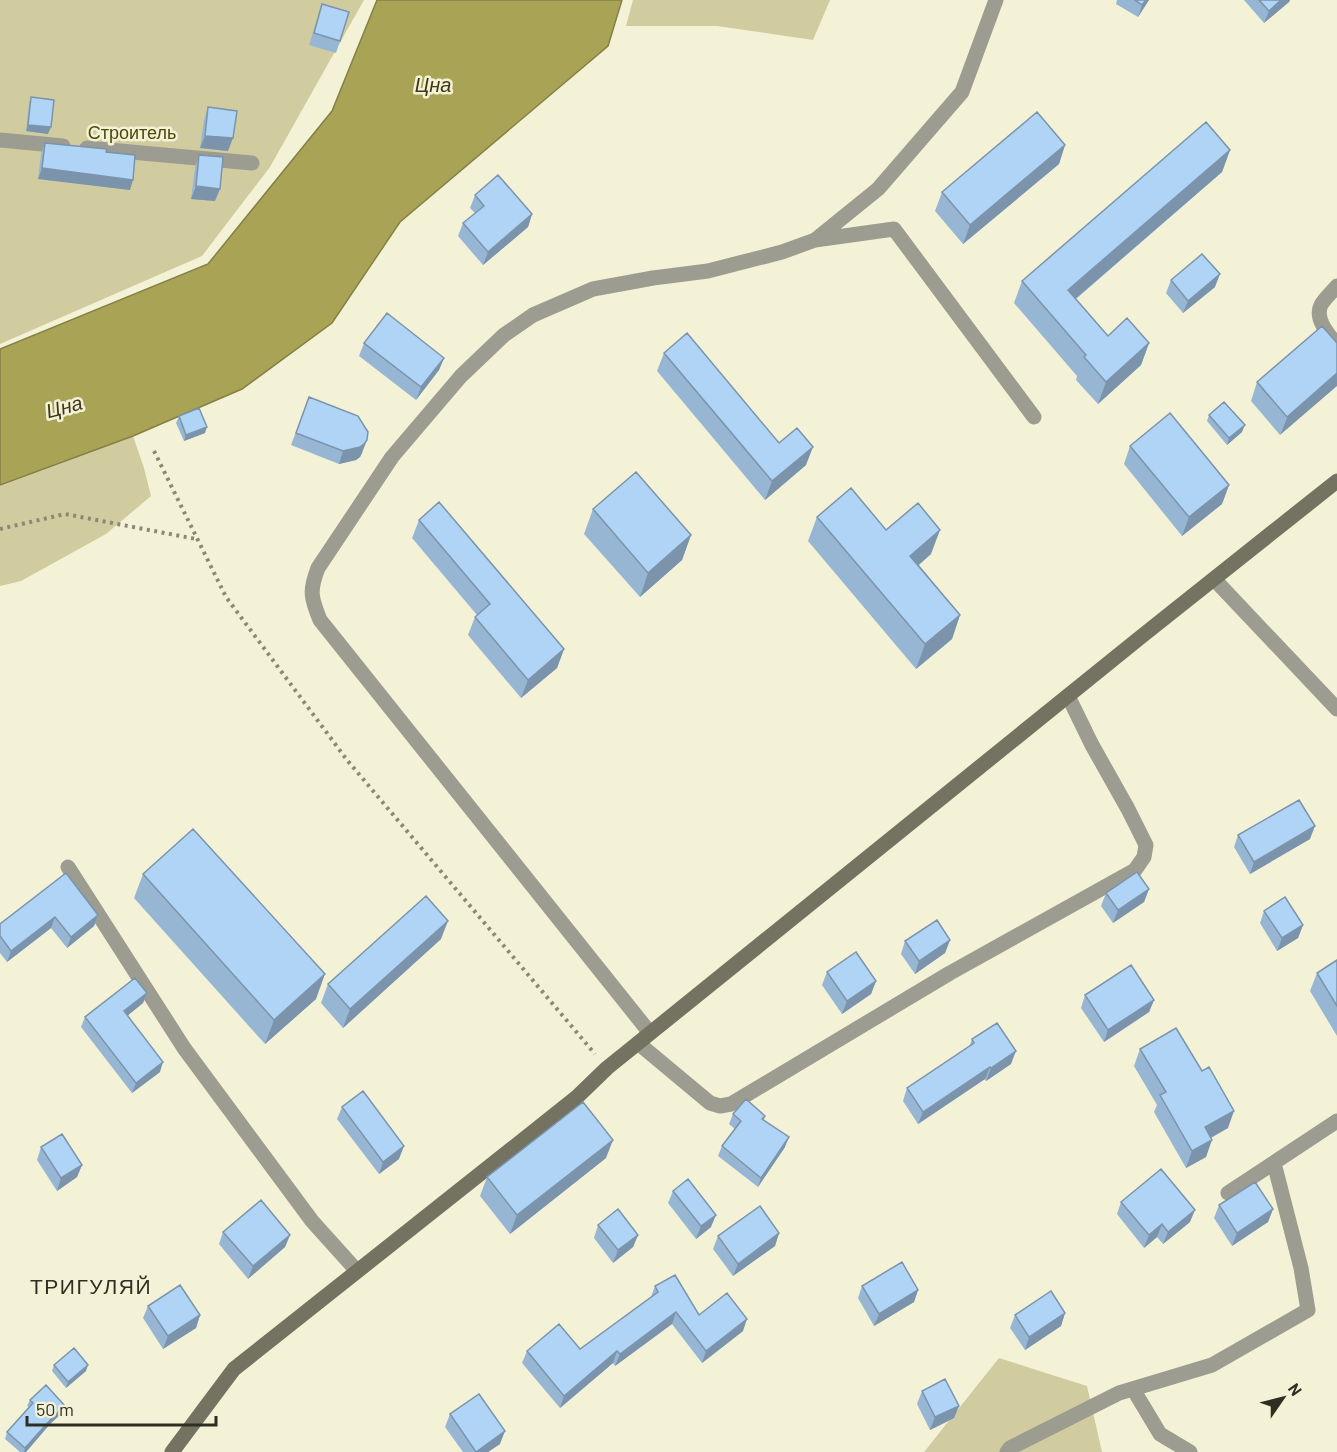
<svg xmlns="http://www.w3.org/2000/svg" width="1337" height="1452" viewBox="0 0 1337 1452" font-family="Barlow,sans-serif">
<rect width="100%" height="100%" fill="#f4f2d6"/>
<path fill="#d0cc9f" d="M0,0H364L270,167L202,256L0,344Z
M633,0H830L813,40L717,26H626Z
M133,436L144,468L151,496L106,534L21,581L0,586V485Z
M999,1358L1087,1386L1102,1452H924Z"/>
<path fill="#a9a355" stroke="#848046" stroke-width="1.5" d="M377,0H622L608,46L400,222L332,323L242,389L133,436L0,485V349L208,264L332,111Z"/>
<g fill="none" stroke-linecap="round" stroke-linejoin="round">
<path stroke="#8b8976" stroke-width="4" stroke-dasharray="3 4.5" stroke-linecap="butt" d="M154,451L226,597L347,760L595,1054
M0,529L65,514L196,539"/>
<path stroke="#9d9c90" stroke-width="15" d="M0,140L63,146
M87,148L252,163
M815,240L878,189L962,92L996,0
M1337,286C1332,292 1324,299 1321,305C1314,319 1329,335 1337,345
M1214,579L1337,709
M68,867L184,1048L312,1221L357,1271
M650,1033L320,620C311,598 309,591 318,568L392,457L461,376L504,335L533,315L593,289L653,278L708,271L782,252L815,240L894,229L1034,417
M638,1043L710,1103L720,1106L731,1104L950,973L1135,870L1144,857L1146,845L1128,809L1092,745L1068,696
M1228,1193L1337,1121
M1133,1389L1160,1434L1190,1452
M1007,1452L1010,1448L1119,1393L1212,1365L1308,1310L1301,1268L1274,1163"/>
<path stroke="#747362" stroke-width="15" d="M172,1452L234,1369L577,1097L607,1068L638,1043L1142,636L1337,481"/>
</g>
<path fill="#97b6d3" d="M1117,0H1149L1138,17L1116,4Z
M1244,0H1290L1289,2L1264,23Z
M322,4L340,41L336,53L309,45Z
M31,97L48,134L26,131L29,103Z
M208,107L228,151L200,148L204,120Z
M45,143L106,152L130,190L38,179L41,154Z
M1065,145L1059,164L963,244L935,211L942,192Z
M1230,150L1222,172L1076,299L1108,336L1149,343L1141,365L1098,404L1076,380L1077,376L1014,303L1022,281Z
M199,155L215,201L191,199L195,168Z
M475,195L532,214L528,227L483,265L458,236L463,223L475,213L470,208Z
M1171,280L1215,287L1183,313L1166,293Z
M1322,326L1280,435L1251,401L1257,382Z
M364,343L444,358L439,370L416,400L359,356Z
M664,353L779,443L806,465L765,500L657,371Z
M309,397L362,453L360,457L356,460L339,464L291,445Z
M1209,415L1242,432L1227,445L1207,421Z
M179,416L205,433L184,441L176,423Z
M1130,446L1229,485L1222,504L1182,536L1124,464Z
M593,509L691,535L682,560L640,597L584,534Z
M817,517L886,530L931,554L919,565L960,615L952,639L916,669L808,541Z
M419,520L564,649L557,668L521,698L468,635L475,617L477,615L412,538Z
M1238,835L1310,839L1250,874L1234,847Z
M66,873L98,915L94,926L67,948L51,928L7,962L0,953V924Z
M143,874L316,999L265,1044L134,898Z
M1149,889L1144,902L1113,923L1101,906L1106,893Z
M1264,911L1303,925L1298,938L1277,951L1260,923Z
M441,939L343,1028L321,1003L328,984Z
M950,940L945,953L915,974L901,954L905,941Z
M1337,960V1036L1310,991L1317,973Z
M827,972L876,981L871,994L842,1014L822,985Z
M147,993L143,1003L128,1015L160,1072L132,1093L81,1027L85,1017Z
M1085,995L1154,1000L1149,1012L1104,1042L1081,1008Z
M972,1039L1011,1064L986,1081L985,1079L918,1124L903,1101L907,1088L969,1047Z
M1140,1049L1228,1128L1211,1138L1206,1157L1186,1168L1154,1112L1157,1105L1134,1066Z
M342,1107L399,1159L379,1174L337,1119Z
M733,1114L765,1116L764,1120L785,1147L758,1187L718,1156L722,1146L735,1129L729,1124Z
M41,1147L82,1165L77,1177L57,1191L37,1160Z
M606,1158L510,1234L480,1196L487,1177Z
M673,1191L711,1227L696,1239L668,1203Z
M1121,1202L1190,1222L1163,1244L1157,1237L1144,1248L1117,1214Z
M1219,1205L1273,1209L1268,1222L1232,1246L1214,1218Z
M598,1225L638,1235L633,1247L613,1263L594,1238Z
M223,1232L290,1235L285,1247L248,1279L219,1244Z
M779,1233L775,1246L733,1276L713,1249L718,1236Z
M655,1286L699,1315L743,1331L702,1363L672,1324L615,1366L613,1363L560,1408L522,1363L527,1351L580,1349L651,1297Z
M862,1286L918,1290L914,1302L874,1326L858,1298Z
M148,1306L200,1315L196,1328L163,1349L143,1318Z
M1065,1313L1061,1326L1025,1350L1010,1328L1015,1315Z
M54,1365L86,1371L66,1388L52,1371Z
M922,1391L959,1406L954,1418L930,1430L917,1404Z
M30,1400L63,1412L50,1424L26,1452H20L5,1439L7,1432L29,1407L27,1406Z
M450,1414L500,1444L488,1452H463L445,1427Z"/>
<path fill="#7b94ac" d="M1146,0H1149L1138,17L1142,5Z
M1281,0H1290L1289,2L1264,23L1269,11Z
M28,125L51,127L48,134L26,131Z
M205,136L233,138L228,151L200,148Z
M1065,145L1059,164L963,244L970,225Z
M1230,150L1222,172L1060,312L1068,290Z
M42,168L133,180L130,190L38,179Z
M196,186L220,189L215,201L191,199Z
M532,214L528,227L483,265L488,252Z
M1220,274L1215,287L1183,313L1188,301Z
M1149,343L1141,365L1098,404L1106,382Z
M444,358L439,370L416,400L421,387Z
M1337,373V386L1280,435L1287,417Z
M1245,425L1242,432L1227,445L1229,438Z
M207,427L205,433L184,441L186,435Z
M367,440L362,453L360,457L356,460L339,464L343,451Z
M813,447L806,465L765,500L772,481Z
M1229,485L1222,504L1182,536L1189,517Z
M940,530L931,554L901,580L910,556Z
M691,535L682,560L640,597L648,573Z
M960,615L952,639L916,669L925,644Z
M564,649L557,668L521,698L528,680Z
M1315,826L1310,839L1250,874L1254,862Z
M1149,889L1144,902L1113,923L1118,910Z
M98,915L94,926L67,948L71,937Z
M55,917L51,928L7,962L11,951Z
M448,921L441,939L343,1028L350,1009Z
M1303,925L1298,938L1277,951L1282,938Z
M950,940L945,953L915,974L919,961Z
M325,974L316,999L265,1044L274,1020Z
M876,981L871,994L842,1014L847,1001Z
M147,993L143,1003L121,1021L124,1011Z
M1154,1000L1149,1012L1104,1042L1108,1030Z
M1016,1051L1011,1064L986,1081L991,1068Z
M163,1062L160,1072L132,1093L136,1083Z
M990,1067L985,1079L918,1124L923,1112Z
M1234,1111L1228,1128L1199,1144L1205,1127Z
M789,1137L785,1147L758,1187L761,1178Z
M613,1140L606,1158L510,1234L517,1215Z
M1212,1140L1206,1157L1186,1168L1192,1151Z
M404,1146L399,1159L379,1174L383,1162Z
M82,1165L77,1177L57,1191L61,1178Z
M1273,1209L1268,1222L1232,1246L1237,1233Z
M1195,1210L1190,1222L1163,1244L1168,1232Z
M716,1215L711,1227L696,1239L701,1226Z
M1162,1224L1157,1237L1144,1248L1149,1235Z
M779,1233L775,1246L733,1276L738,1264Z
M290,1235L285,1247L248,1279L253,1266Z
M638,1235L633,1247L613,1263L618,1250Z
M918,1290L914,1302L874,1326L879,1314Z
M676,1312L672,1324L615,1366L620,1354Z
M1065,1313L1061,1326L1025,1350L1029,1337Z
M200,1315L196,1328L163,1349L168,1336Z
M747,1319L743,1331L702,1363L706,1351Z
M617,1351L613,1363L560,1408L564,1396Z
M88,1365L86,1371L66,1388L68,1382Z
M65,1406L63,1412L50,1424L26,1452H24L25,1448L52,1418Z
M959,1406L954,1418L930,1430L935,1417Z
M505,1431L500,1444L488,1452H476Z"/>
<path fill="#b0d4f5" stroke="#7b94ac" stroke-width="1.5" d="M1135,0H1146L1142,5Z
M1259,0H1281L1269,11Z
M322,4L349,12L340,41L314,33Z
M31,97L54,100L51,127L28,125Z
M208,107L237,111L233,138L205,136Z
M1037,112L1065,145L970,225L942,192Z
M1206,122L1230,150L1068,290L1108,336L1127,318L1149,343L1106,382L1084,357L1086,355L1022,281Z
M45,143L107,149L106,152L135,155L133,180L42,168Z
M199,155L223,157L220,189L196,186Z
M498,175L532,214L488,252L463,223L484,206L475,195Z
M1202,254L1220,274L1188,301L1171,280Z
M387,313L444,358L421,387L364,343Z
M1322,326L1337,343V373L1287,417L1257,382Z
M687,333L779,443L797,428L813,447L772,481L664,353Z
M309,397L358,416L368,432L367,440L364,444L360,447L343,451L296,433Z
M1224,402L1245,425L1229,438L1209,415Z
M199,408L207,427L186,435L179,416Z
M1170,413L1229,485L1189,517L1130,446Z
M636,472L691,535L648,573L593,509Z
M851,488L886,530L918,503L940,530L910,556L960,615L925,644L817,517Z
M439,502L564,649L528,680L475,617L490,604L419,520Z
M1299,800L1315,826L1254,862L1238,835Z
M193,829L325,974L274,1020L143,874Z
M1137,872L1149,889L1118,910L1106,893Z
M66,873L98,915L71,937L55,917L11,951L0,936V924Z
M426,896L448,921L350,1009L328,984Z
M1285,897L1303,925L1282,938L1264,911Z
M937,920L950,940L919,961L905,941Z
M856,952L876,981L847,1001L827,972Z
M1337,960V1006L1317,973Z
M1131,965L1154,1000L1108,1030L1085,995Z
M135,978L147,993L124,1011L163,1062L136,1083L85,1017Z
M997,1023L1016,1051L991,1068L990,1067L923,1112L907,1088L974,1043L972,1039Z
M1176,1028L1202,1071L1209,1067L1234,1111L1205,1127L1212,1140L1192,1151L1160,1095L1166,1092L1140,1049Z
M363,1091L404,1146L383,1162L342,1107Z
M746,1099L765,1116L762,1119L789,1137L761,1178L722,1146L741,1121L733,1114Z
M583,1102L613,1140L517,1215L487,1177Z
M62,1134L82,1165L61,1178L41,1147Z
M1161,1169L1195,1210L1168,1232L1162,1224L1149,1235L1121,1202Z
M688,1179L716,1215L701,1226L673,1191Z
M1255,1182L1273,1209L1237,1233L1219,1205Z
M261,1200L290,1235L253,1266L223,1232Z
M760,1206L779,1233L738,1264L718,1236Z
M618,1209L638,1235L618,1250L598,1225Z
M902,1262L918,1290L879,1314L862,1286Z
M675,1275L699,1315L727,1293L747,1319L706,1351L676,1312L620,1354L617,1351L564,1396L527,1351L559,1324L580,1349L658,1292L655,1286Z
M180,1285L200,1315L168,1336L148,1306Z
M1051,1291L1065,1313L1029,1337L1015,1315Z
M74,1348L88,1365L68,1382L54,1365Z
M945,1379L959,1406L935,1417L922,1391Z
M46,1385L65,1406L52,1418L25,1448L7,1432L33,1403L30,1400Z
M479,1394L505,1431L476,1452L450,1414Z"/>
<g text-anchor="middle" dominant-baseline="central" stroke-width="5" stroke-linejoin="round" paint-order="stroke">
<g font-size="18" fill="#4e480b" stroke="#f4f2d6">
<text x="132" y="132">Строитель</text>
</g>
<g font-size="20" font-style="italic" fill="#3c3917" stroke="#f4f2d6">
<text x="433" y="84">Цна</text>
<text transform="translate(64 406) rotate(-15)">Цна</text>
</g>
<g font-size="21" letter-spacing="1.5" fill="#2f2e23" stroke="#f4f2d6">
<text x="91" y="1285">ТРИГУЛЯЙ</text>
</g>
</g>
<g transform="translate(1283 1398) rotate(55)" stroke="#f4f2d6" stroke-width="4.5" paint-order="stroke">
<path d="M0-4.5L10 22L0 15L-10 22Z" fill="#2f2e23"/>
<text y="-9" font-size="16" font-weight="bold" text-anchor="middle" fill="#2f2e23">N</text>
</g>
<path d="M27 1416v9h189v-9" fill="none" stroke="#2f2e23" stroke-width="3"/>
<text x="36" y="1416" font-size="18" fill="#2f2e23" stroke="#f4f2d6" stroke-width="4.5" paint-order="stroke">50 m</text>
</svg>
